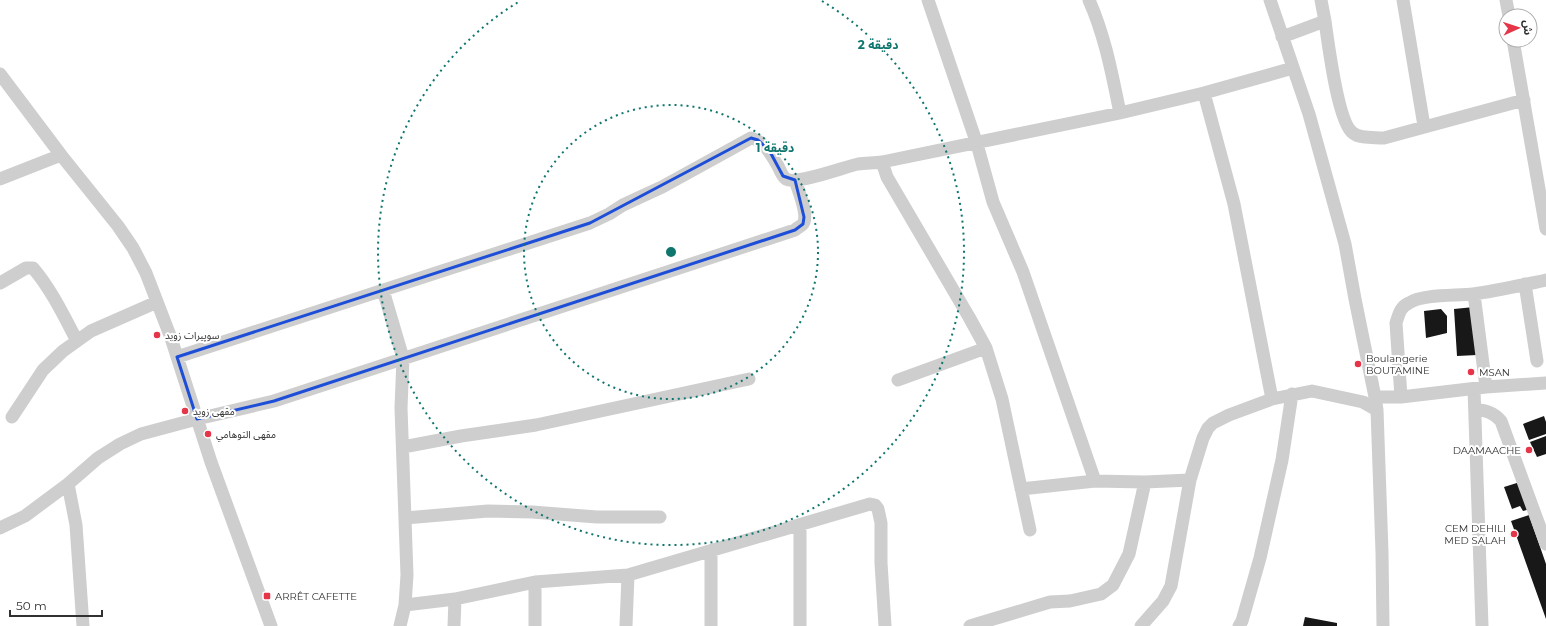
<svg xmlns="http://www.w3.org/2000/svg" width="1546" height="626" viewBox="0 0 1546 626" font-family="Montserrat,'Noto Sans Arabic',sans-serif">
<rect width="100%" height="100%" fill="#fff"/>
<path fill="#181818" d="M1474,307L1477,355L1457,356L1454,309Z
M1441,309L1447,316V333L1426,338L1424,311Z
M1544,416L1546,422V434L1529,440L1523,424Z
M1546,436V454L1537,457L1530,442Z
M1520,482L1530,509L1523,511L1520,506L1512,509L1504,487Z
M1529,515L1546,564V619L1511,521Z
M1305,617L1337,623V626H1303Z"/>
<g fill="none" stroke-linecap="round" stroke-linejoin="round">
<path stroke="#cecece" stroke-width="13" d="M928,0L977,144L993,202L1023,272L1095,481
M1089,0C1105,36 1112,74 1120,113
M1270,0L1309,114L1345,244L1355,299L1375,397L1377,410L1382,552L1383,626
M1403,0L1424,126
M1506,0L1509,16
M1325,21C1328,42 1338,123 1353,133C1360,139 1375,137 1384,138L1524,100
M1282,37L1325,21L1321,0
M1513,40L1546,229
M0,74L61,155L118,226L133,248L146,273L171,338L211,462L271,626
M1204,93L1234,204L1272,399
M882,162L887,177L969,317L986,348L1002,399L1030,530
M0,179L61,155
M0,283L26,268H33C51,289 64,316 77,341
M1525,284L1537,361
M383,290L403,358L401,408L407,575L405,605L400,626
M1474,294L1486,387
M177,357L590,223L609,214L623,205L662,187L751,138C765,141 771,155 778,166C780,170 782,176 786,179C797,185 844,167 858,164C866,163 874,163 882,162L1120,113L1204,93L1293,68
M898,380L986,348
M1474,389L1482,626
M1375,397H1401L1486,387L1546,383
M1401,397L1396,323C1399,314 1400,307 1409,303C1422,294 1456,296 1473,294C1497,291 1522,285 1546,280
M1475,409C1486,411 1493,412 1501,421L1546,544
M12,417L43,370L63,351L91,331L157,302
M403,447L461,436L536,425L749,379
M68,484L76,525L83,626
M1021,489L1095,481L1145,482L1190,480L1203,438L1208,428L1213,423L1229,415L1272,399L1312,391L1363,402L1377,410
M405,518L488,511L532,512L597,517H660
M0,528L25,516L68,484L98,458L120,444L141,434L197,419L274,401L795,230C797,228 801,226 803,224C809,215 798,190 795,180
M711,551V626
M405,605L455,599L535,582L628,575L870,504L875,505L878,509L881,523V563L885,626
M454,626L455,599
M535,626V582
M626,626L628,575
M800,626V526
M970,626L1050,602L1070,601L1101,594L1113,585L1129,554L1145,482
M1141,626L1163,601L1171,586L1190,480
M1239,626L1242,621L1260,558L1282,460L1292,394"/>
</g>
<path fill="none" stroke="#1d4ed8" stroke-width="3" stroke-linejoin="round" d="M751,138L758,140L769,150L783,176L795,180L804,217L803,224L795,230L274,401L197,419L177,357L590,223Z"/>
<g fill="none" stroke="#0f766e" stroke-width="2" stroke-dasharray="2 4">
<circle cx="671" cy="252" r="147"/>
<path d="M822 1A293 293 0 1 1 520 1"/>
</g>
<g fill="#e63448" stroke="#fff" stroke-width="1.5">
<circle cx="157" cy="335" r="4"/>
<circle cx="1358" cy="364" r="4"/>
<circle cx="1471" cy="372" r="4"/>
<circle cx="185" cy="411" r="4"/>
<circle cx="208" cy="434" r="4"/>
<circle cx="1529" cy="450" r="4"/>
<circle cx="1514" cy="534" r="4"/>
<rect x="263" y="592" width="8" height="8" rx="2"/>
</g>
<g text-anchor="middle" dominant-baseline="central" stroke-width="4" stroke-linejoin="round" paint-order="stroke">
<g font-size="10" fill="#313131" stroke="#fff" text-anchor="start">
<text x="165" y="335">سوپيرات زويد</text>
<text x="1366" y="358">Boulangerie<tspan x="1366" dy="12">BOUTAMINE</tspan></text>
<text x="1479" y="372">MSAN</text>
<text x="193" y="411">مقهى زويد</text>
<text x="216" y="434">مقهى التوهامي</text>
<text x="1521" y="450" text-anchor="end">DAAMAACHE</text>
<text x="1506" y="528" text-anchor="end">CEM DEHILI<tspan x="1506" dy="12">MED SALAH</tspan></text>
<text x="275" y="596">ARRÊT CAFETTE</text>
</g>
</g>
<circle cx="671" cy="252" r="6" fill="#0f766e" stroke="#fff" stroke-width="2"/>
<g font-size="12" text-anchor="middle" font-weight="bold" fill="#0f766e" stroke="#fff" stroke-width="4" stroke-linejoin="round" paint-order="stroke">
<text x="878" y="49">2 دقيقة</text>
<text x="775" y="152">1 دقيقة</text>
</g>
<g transform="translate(1518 28) rotate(87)"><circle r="19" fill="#ffffff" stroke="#adadad"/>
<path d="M0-3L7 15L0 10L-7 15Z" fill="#e63448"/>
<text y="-6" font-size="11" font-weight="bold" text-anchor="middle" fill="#313131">ش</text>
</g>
<path d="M10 610v6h92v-6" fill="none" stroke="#313131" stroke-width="2"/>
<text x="16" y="610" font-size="12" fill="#313131" stroke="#ffffff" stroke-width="3" paint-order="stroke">50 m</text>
</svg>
